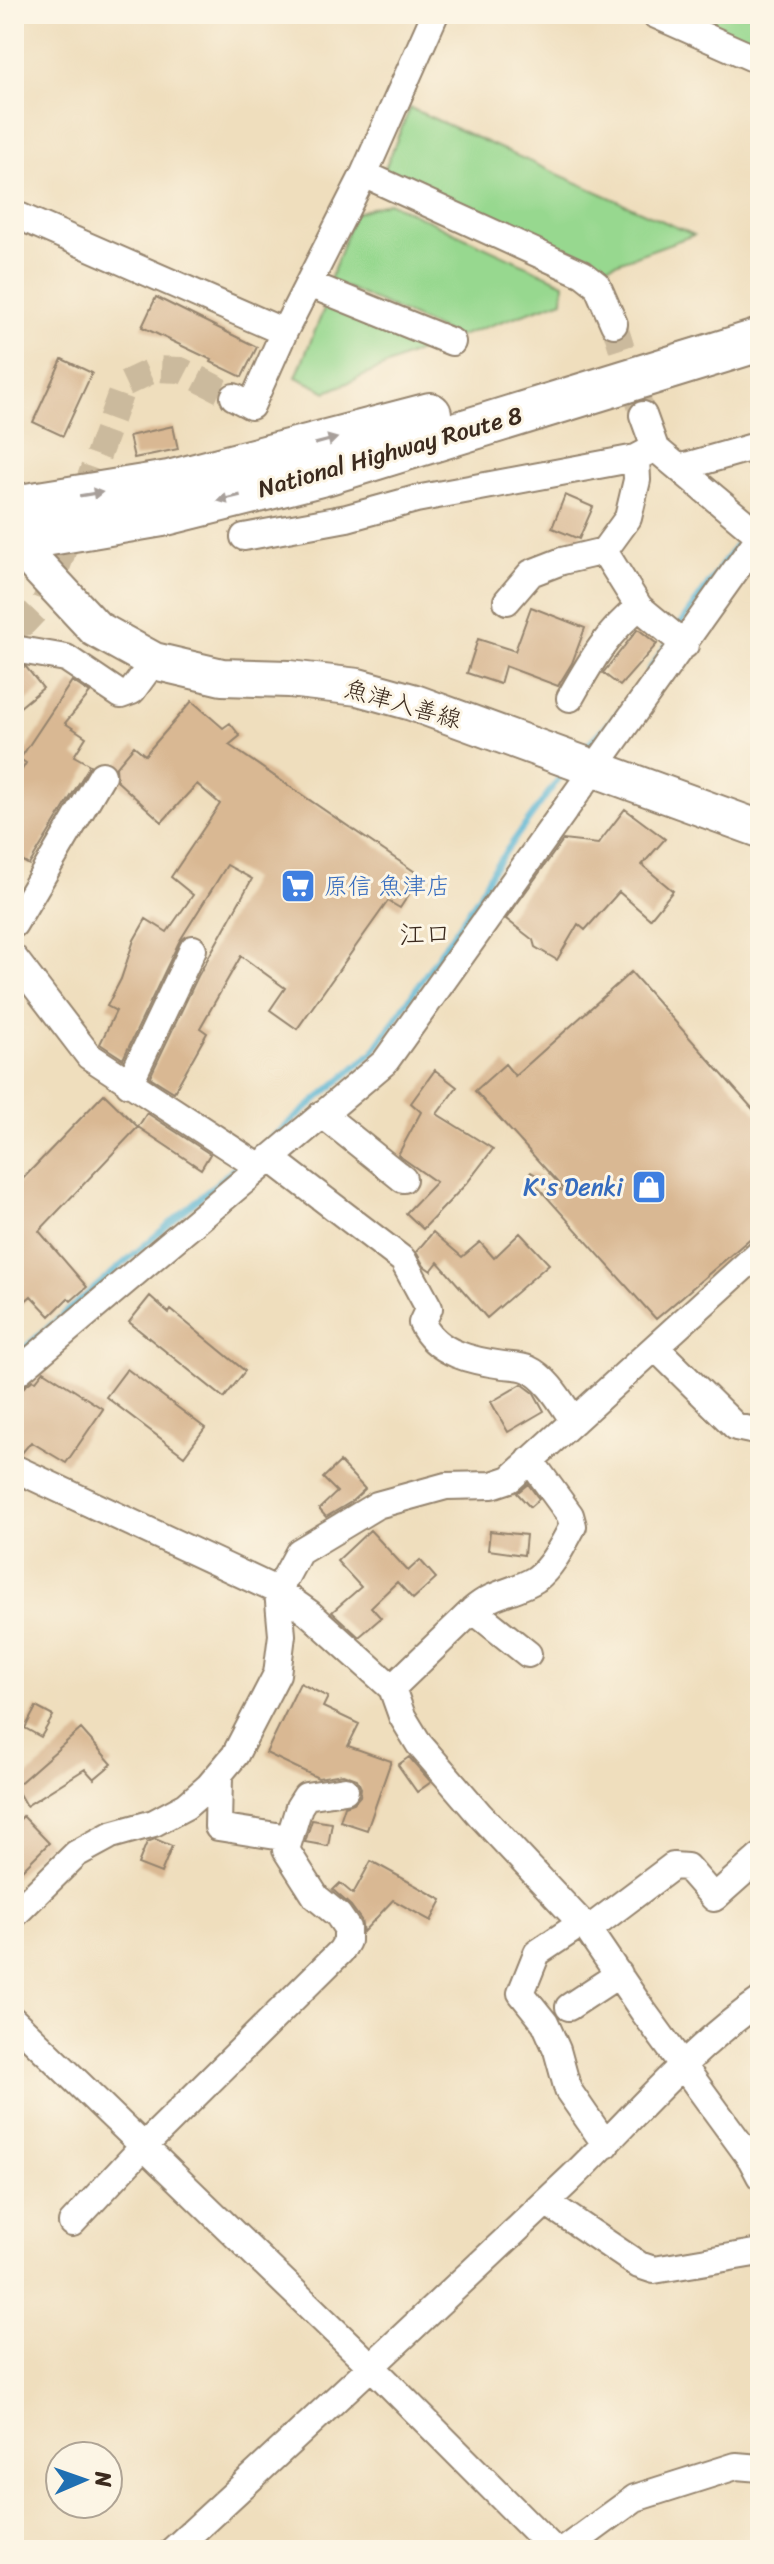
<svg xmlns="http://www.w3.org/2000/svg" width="774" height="2564" viewBox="0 0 774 2564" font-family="Sriracha,'Klee One',sans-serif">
<rect width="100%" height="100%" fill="#fcf5e5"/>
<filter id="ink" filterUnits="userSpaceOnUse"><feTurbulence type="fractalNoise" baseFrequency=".0125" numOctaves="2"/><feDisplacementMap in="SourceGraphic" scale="16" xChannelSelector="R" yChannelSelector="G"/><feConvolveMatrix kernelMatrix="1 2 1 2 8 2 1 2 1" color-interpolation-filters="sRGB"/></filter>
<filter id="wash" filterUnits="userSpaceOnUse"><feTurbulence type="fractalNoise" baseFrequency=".006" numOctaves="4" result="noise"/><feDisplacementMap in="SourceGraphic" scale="32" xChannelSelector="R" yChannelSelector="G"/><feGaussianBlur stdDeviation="1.8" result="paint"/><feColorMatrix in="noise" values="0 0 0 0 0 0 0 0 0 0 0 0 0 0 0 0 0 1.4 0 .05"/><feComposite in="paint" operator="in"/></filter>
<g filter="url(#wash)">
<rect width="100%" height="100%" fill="#efdebd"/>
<path fill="#97d88f" stroke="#698156" stroke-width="2" d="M673,14H760V52Z
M410,108L694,235L599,269L383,173Z
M388,202L564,283L563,300L457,337L330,280L354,214Z
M328,299L442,341L327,392L296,377Z"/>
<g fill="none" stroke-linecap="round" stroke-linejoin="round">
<path stroke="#55b3d3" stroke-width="6" d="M752,522L760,511
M676,630L746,531
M649,670L670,640
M580,752L619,712
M251,1155L373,1052L478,897L493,869L565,770
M14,1357L239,1164"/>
</g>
<g id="blocks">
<path fill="#d9b893" d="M156,297L257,347L242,377L211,362L212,360L142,327Z
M62,359L92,373L63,436L33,422Z
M173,426L178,449L134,458L129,436Z
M565,495L593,507L579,539L552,528Z
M531,607L585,628L572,663L558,686L505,666L500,684L467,673L478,639L515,651Z
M638,629L657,644L620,686L603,673Z
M14,665L26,667L43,688L14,712Z
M72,681L90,693L65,723L86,737L74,756L90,765L29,865L14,856V783L26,763L20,759Z
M192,701L223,728L230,723L240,736L229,745L421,876L400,908L388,901L297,1029L270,1010L285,988L241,956L200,1028L207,1033L174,1092L150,1077L198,976L252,879L227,865L179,942L123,1059L100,1044L116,1011L107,1006L121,979L134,940L146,919L167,932L193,895L171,877L220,804L197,784L162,822L117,781L116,767L134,746L145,755Z
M625,809L665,839L642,865L673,891L650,919L619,892L585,930L578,924L557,960L535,947L533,940L506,919L563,840L598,844Z
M631,972L760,1117V1230L656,1319L528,1176L531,1172L569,1195L475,1091L505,1064L515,1076Z
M435,1070L457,1087L437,1114L493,1149L467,1183L423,1229L406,1213L436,1182L398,1155L421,1112L411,1103Z
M104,1094L138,1127L39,1231L87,1287L71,1301L68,1298L50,1316L31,1296L14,1311V1188Z
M147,1113L210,1154L201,1169L138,1127Z
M433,1232L462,1257L480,1242L494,1258L520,1233L549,1264L487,1318L438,1262L431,1271L424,1266L416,1252Z
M150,1296L169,1313L171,1310L245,1371L224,1398L129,1322Z
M127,1369L205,1428L184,1456L106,1397Z
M44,1371L103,1409L66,1463L31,1442L21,1454L14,1452V1402L24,1387L33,1380L36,1381Z
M522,1384L534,1393L544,1411L508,1432L491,1402Z
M340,1462L365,1489L351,1502L326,1517L319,1509L337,1492L323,1478Z
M528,1484L539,1499L530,1507L517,1493Z
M370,1530L408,1571L420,1560L436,1578L413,1599L397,1582L371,1607L381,1618L359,1637L332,1612L361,1587L337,1561Z
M490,1531L526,1535L524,1555L488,1550Z
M300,1683L328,1697L323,1707L359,1724L348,1746L391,1761L367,1830L340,1821L345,1806L354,1803L360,1796L361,1788L357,1779L343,1774L318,1778L266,1753Z
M36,1707L53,1716L41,1737L25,1728Z
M81,1729L112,1764L94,1779L85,1769L26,1806L15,1787Z
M409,1757L431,1782L417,1792L398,1765Z
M23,1816L49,1843L14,1878V1826Z
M312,1820L332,1823L328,1846L305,1842Z
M155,1839L172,1846L161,1873L138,1864L147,1842Z
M371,1861L442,1900L431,1921L393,1900L363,1932L361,1920L351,1906L333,1890L340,1883L353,1894Z"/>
</g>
</g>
<g filter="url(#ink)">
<use href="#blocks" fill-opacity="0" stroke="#95846e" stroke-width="2"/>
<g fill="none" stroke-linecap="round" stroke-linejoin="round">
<path stroke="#cbba9d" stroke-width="26" stroke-dasharray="26 13" stroke-linecap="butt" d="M614,324L643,415
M14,621L24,623L45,601L124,384L156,369L181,370L234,397"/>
<g stroke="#95846e" stroke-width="30">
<path id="minor" d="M654,14L760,61
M364,174L583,274L597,285L614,324
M14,214L284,332L364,174L435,14
M309,284L452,342
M234,397L251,406L284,332
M643,415L655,448L760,536
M679,468L760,445
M244,537L347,518L416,499L636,458L655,448
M507,601L531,573L562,561L604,551
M639,607L685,645
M14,649L66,658L121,695L132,691L154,661
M570,698C590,663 607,632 639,607L604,551L628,518L637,480L636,458
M14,924L102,775
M14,958L89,1056L259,1167
M129,1084L193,949
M322,1114L403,1179
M270,1158L403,1260L429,1308L422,1323C436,1354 474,1361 503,1365C511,1366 521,1366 528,1369C548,1378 562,1404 574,1421
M656,1348L736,1427L760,1432
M14,1375L385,1062L760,536
M14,1468L278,1591L309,1613L392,1688L402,1716L419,1744L480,1815L588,1930L643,2011L751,2159L760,2176
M528,1654L473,1610C493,1592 516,1592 536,1579C553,1566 563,1544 573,1526L570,1515L530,1460
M392,1688L473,1610
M219,1775L218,1827L289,1838
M14,1915L76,1854L111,1835L154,1823L186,1806L209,1786L235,1755L277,1674L282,1635L278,1591L299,1552L377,1505L446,1486L492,1485L510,1479L760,1252
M582,1923L537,1953L521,1993L545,2023L557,2050L568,2090L606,2145
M588,1930L673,1866L687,1867L714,1898L760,1857
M569,2007L619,1974
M14,2021L372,2367L554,2550
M546,2202L639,2265L654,2270L760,2252
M72,2223L144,2146L341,1951L347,1941V1928L338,1915L316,1897L286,1850L299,1807L306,1796L345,1790
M173,2550C305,2429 436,2306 566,2183C630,2122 687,2051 760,2001
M564,2550L635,2498L736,2466L760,2468"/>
</g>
<g stroke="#95846e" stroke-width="40">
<path id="secondary" d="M14,541L96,629L154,661L222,677L289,679L358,687L412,702L760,829"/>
</g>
<g stroke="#95846e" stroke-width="46">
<path id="trunk" d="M14,507L169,482L430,414
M14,540L162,515L325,474L760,340"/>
</g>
<use href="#minor" stroke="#fff" stroke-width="26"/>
<use href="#secondary" stroke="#fff" stroke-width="36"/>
<use href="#trunk" stroke="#fff" stroke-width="42"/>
</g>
<defs><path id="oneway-solid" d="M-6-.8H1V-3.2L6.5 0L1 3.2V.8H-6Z" transform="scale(2)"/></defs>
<g fill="#a79f9a">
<use href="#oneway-solid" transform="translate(326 441) rotate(-15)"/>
<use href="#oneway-solid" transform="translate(91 494) rotate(-9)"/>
<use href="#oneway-solid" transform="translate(229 498) rotate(166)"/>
</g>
</g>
<defs>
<g id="supermarket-square" transform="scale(1.8)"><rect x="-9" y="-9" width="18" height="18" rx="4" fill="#3f7fe0" stroke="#fcf5e5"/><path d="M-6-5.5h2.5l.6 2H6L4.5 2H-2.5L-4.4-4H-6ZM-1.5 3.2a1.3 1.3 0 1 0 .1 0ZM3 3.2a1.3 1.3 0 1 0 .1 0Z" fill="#fff"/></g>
<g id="shop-square" transform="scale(1.8)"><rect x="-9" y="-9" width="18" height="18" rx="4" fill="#3f7fe0" stroke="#fcf5e5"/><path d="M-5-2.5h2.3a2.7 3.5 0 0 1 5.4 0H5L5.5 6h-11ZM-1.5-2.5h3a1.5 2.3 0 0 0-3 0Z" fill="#fff"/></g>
</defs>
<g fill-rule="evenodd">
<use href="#supermarket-square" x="298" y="886"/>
<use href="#shop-square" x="649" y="1187"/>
</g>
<g text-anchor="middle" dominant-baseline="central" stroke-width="6" stroke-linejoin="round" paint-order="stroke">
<g font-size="24" fill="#3b2a1e" stroke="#fcf5e5">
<text transform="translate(390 452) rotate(-16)">National Highway Route 8</text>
<text transform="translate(403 704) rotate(16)">魚津入善線</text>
</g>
<g font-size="24" fill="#366cbe" stroke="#fcf5e5" text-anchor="start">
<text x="324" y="886">原信 魚津店</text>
<text x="623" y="1187" text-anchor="end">K's Denki</text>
</g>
<g font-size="26" fill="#3b2a1e" stroke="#fcf5e5">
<text x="425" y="934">江口</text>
</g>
</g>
<rect width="774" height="2564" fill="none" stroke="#fcf5e5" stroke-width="48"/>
<g transform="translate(84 2480) rotate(88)"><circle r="38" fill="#fcf5e5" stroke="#afa495" stroke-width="2"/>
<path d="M0-6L14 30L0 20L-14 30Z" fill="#1f6fb2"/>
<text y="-12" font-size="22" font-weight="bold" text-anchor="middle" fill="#3b2a1e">N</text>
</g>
</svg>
